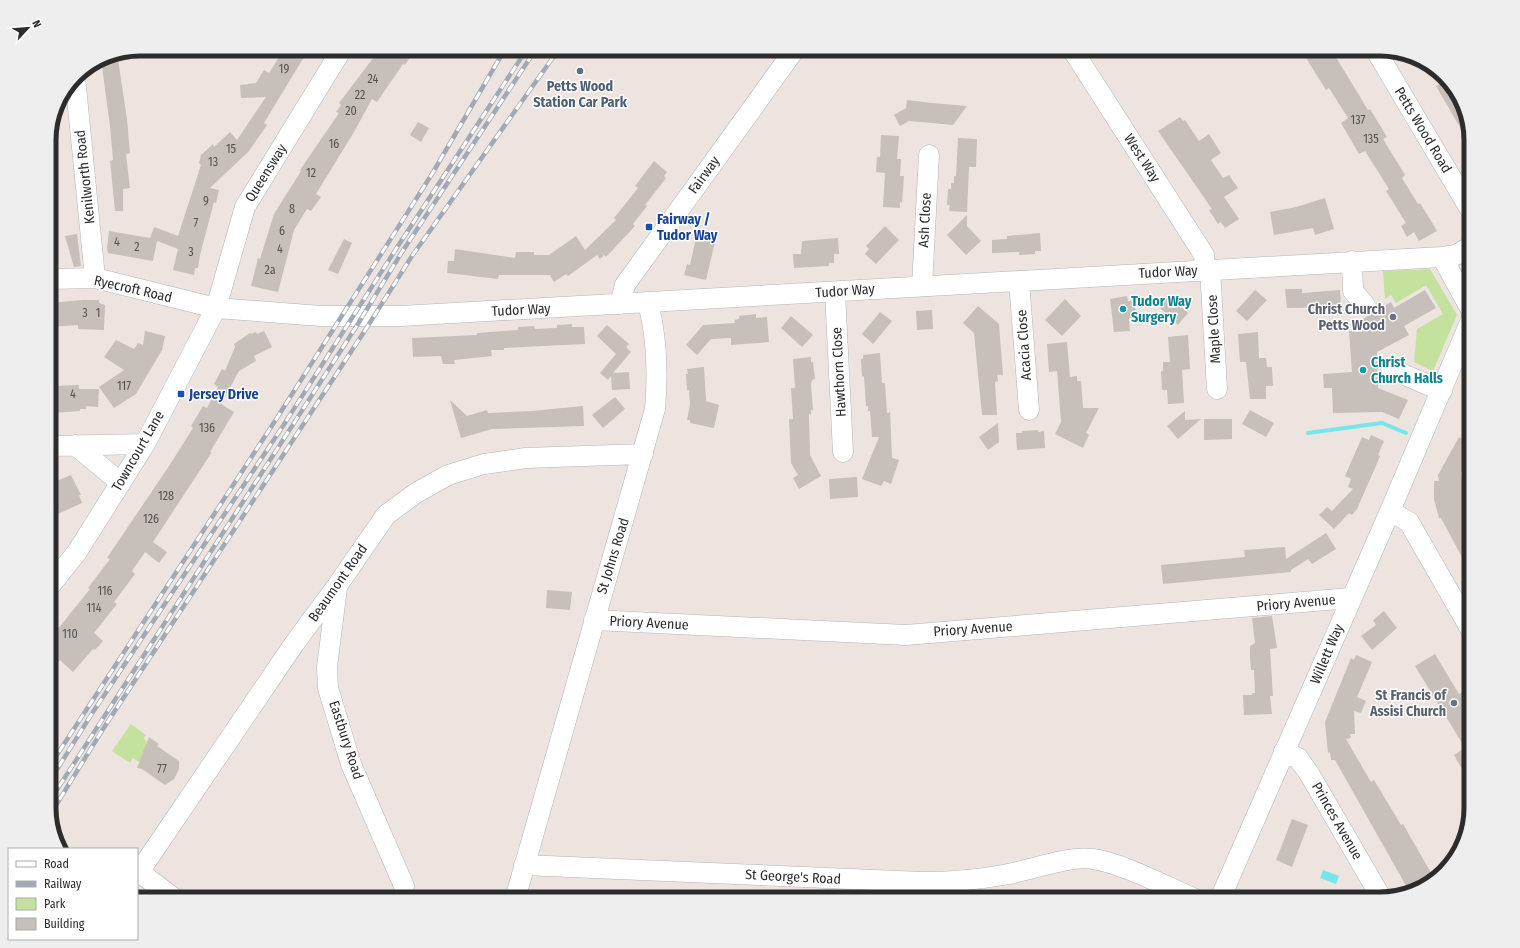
<svg xmlns="http://www.w3.org/2000/svg" width="1520" height="948" viewBox="0 0 1520 948" font-family="'Fira Sans Condensed',sans-serif">
<rect width="100%" height="100%" fill="#ede4df"/>
<path fill="#c4e19d" d="M1430,269L1457,315L1433,371L1414,362L1417,329L1443,314L1426,285L1396,303L1391,295L1385,299L1383,271Z
M131,724L146,735L144,739L147,742L143,765L133,758L130,763L112,751Z"/>
<path fill="#76e6eb" d="M1323,870L1339,876L1336,884L1320,878Z"/>
<g fill="none" stroke-linecap="round" stroke-linejoin="round">
<path stroke="#76e6eb" stroke-width="4" d="M1468,430L1471,428
M1308,433L1382,423L1406,433"/>
</g>
<path fill="#c6bfba" d="M284,49H300L298,53L304,57L264,123L267,125L249,151L210,188L219,190L216,203L214,202L200,255L198,268H195L194,275L173,270L178,249L157,241L153,261L108,253L107,248L109,231L150,238L154,227L178,236L201,165L199,163L201,155L213,144L214,147L230,132L237,140L266,97L241,98L240,85L256,83L264,70L269,73Z
M380,49H415L405,65L403,64L377,102L372,99L354,132L316,194L321,197L311,211L307,209L294,230L278,292L251,286L258,258L260,259L274,214L301,171L300,170L339,113L336,112L341,105L339,103Z
M1309,49H1331L1368,110L1370,109L1387,137L1383,139L1405,175L1402,178L1418,204L1420,203L1437,231L1419,241L1414,232L1407,237L1401,226L1406,223L1386,191L1389,189L1365,151L1359,154L1341,123L1348,118L1329,88L1326,90L1303,53Z
M117,53L127,119L130,153L126,154L130,188L123,189V211H115L110,161L113,160L110,126L101,59L105,56Z
M1446,81L1459,94L1471,134V142L1469,143L1436,86Z
M907,100L932,103L967,106L953,125L909,121L900,126L894,115L906,108Z
M1180,117L1183,121L1185,120L1199,141L1209,134L1221,153L1211,160L1223,178L1229,175L1238,188L1224,197L1239,219L1225,228L1221,222L1218,224L1209,210L1212,209L1158,131Z
M418,122L429,128L421,142L410,135Z
M881,135L899,136L897,159H901L900,176H904L902,203L900,202V208L883,207L885,173L876,172L877,157H880Z
M958,138L977,139L976,167H969L967,212L949,211L950,205H947L948,189H951V183H954V176H956Z
M654,161L667,172L664,176L666,178L645,205L647,206L633,224L635,226L606,257L604,255L600,259L597,255L568,276L566,274L554,282L550,275H499L498,279L447,273L448,261H454L455,249L515,258L516,252H534V255H549L576,236L585,250L616,220L614,218L638,188L635,186Z
M1325,198L1334,229L1315,235L1313,228L1274,235L1270,212L1296,207Z
M967,215V226L981,241L966,255L947,235Z
M885,226L899,240L876,264L865,254L869,249L866,246Z
M1040,233L1041,251H1035V254L1019,255V252L992,253V240L1007,239V236Z
M77,234L81,266L74,267L65,236Z
M696,238L715,242L706,280L684,275L687,264L690,265Z
M838,238L839,254H834V263H829V266L794,268L793,254H801L802,241Z
M344,239L352,243L338,274L328,270Z
M1285,289H1302V293L1340,290L1341,307L1287,308Z
M1255,290L1267,300L1247,321L1236,311Z
M1425,290L1436,308L1404,326L1409,335L1377,352L1378,388L1408,400L1399,419L1382,412L1333,413L1332,388H1324L1323,374L1352,372L1349,331L1362,330L1358,322L1391,302L1394,308Z
M1168,294L1188,313L1178,325L1157,305Z
M1127,296L1128,301H1135L1136,317L1129,318L1130,331L1114,332L1110,299Z
M1065,299L1081,316L1062,336L1045,320Z
M83,300H99V303L105,305L104,330L78,329V325L49,327V303Z
M978,306L999,324L1003,375H997L998,381L995,382L997,415H982L974,333L963,323Z
M932,310L933,329L917,330L916,311Z
M880,312L892,321L873,344L862,334Z
M756,314V318L767,317L769,342L731,345V338L711,339L697,355L686,345L703,325L735,323L734,320L739,319V316Z
M791,316L813,335L802,347L781,328Z
M572,324V327H584L585,344L504,348V350H491L492,356L454,360L455,364H443L441,356L413,357L412,338L477,335V333L518,330V327L534,326L535,329L557,328V325Z
M607,325L629,344L626,347L631,352L613,373L629,372L630,389L612,390L611,376L608,380L600,373L616,354L597,336Z
M145,331L165,336L162,350L136,394L114,408L99,387L124,370L104,357L116,340L134,349L138,343L143,345Z
M264,331L272,347L254,356L256,361L239,371L221,404L234,412L210,452H212L153,542L167,552L159,563L145,552L132,571L135,574L114,602L117,604L94,633L103,641L95,650L93,649L73,672L60,660L49,673V640L90,589L88,588L110,559L107,558L171,463L193,428L191,426L203,406L207,408L218,387L214,384L222,369L225,371L235,347L234,344L250,333L251,334L256,332L257,334Z
M1258,332L1259,358H1266L1267,367H1272L1273,386H1266V399H1250L1246,362H1240L1238,334Z
M1188,335L1190,369L1182,370L1184,403L1168,404L1167,390H1162L1161,371H1163V362H1170L1168,337Z
M1067,342L1070,377L1077,376V381H1081L1083,408H1099L1086,433L1089,435L1083,448L1055,434L1061,422L1057,371L1049,372L1047,344Z
M880,353L882,383H885L887,413H889L890,410L892,458L899,460L891,484L884,481L881,486L862,479L879,437H872L870,411H868V406H866L864,376L862,377L861,359H863V355Z
M811,357V362H813L815,379L812,380L811,384L813,410H811V414H809L810,455L821,476L799,489L793,478L798,475L791,463L789,419H793L791,388H795L793,359Z
M704,367L706,401L719,405L714,428L690,423V420H687L690,404L689,390H687L686,374H688L687,369Z
M79,385V389H99L98,407L86,406V409H80V411L54,413L53,386Z
M615,397L625,409L603,428L592,415Z
M450,400L467,416L487,410L488,413L532,411L583,406L584,426L492,429L461,438Z
M1250,410L1274,423L1266,437L1242,424Z
M1185,411V420L1201,419L1178,439L1167,426Z
M1204,419H1232V439L1204,440Z
M998,423L999,442L988,450L979,437Z
M1038,430V432L1044,431L1045,448L1017,450L1016,433H1022V431Z
M1371,435L1384,441L1378,455L1380,456L1375,468L1357,509L1352,515L1349,513L1334,529L1319,515L1327,507L1332,511L1353,489L1348,487L1351,479L1345,476L1362,437L1369,440Z
M1459,437L1471,444V456L1461,473L1466,521L1471,519V574L1441,518H1439L1434,499V481H1439L1438,475Z
M71,475L81,495H79L82,503L58,514L49,493V484Z
M857,477L858,497L830,499L829,479Z
M1326,533L1336,549L1312,564L1308,559L1291,570V572L1163,584L1161,565L1245,557L1244,550L1285,547L1286,559Z
M547,590L572,592L570,610L546,608Z
M1384,611L1397,628L1372,650L1361,636L1376,625L1373,620Z
M1272,616L1277,648L1270,649L1273,696H1270L1272,714L1244,715L1243,695H1252V693H1255L1254,670H1251L1250,658V646L1255,643L1252,618Z
M1435,654L1459,694L1471,687V785L1454,755L1465,748L1415,666Z
M1356,655L1372,662L1357,697L1366,701L1361,713L1354,711L1355,734H1350L1351,738L1346,739L1371,782L1374,780L1401,825L1403,824L1434,878L1426,887L1409,891L1335,760H1331L1330,752L1328,753L1325,722L1351,658L1354,660Z
M149,737L159,744L157,746L179,761V769L174,779L165,785L142,769L137,768Z
M1292,819L1308,825L1292,867L1276,860Z"/>
<g fill="none" stroke-linecap="round" stroke-linejoin="round">
<g stroke="#afb4bc" stroke-width="21">
<path id="minor" d="M1072,49L1204,255L1205,270
M1375,49L1471,211
M75,77L95,278
M1442,257L1471,310
M1352,261L1353,291L1365,305
M1210,269L1217,389
M49,279L95,278L216,308L321,316H401L1442,257L1456,255L1471,246
M1019,281L1029,410
M922,286L929,155
M835,292L843,452
M620,304L625,285L795,49
M1391,369L1442,391
M75,445L121,483
M49,446L145,444
M1390,511L1409,522L1471,630
M49,587L77,552L145,444L216,308L245,207L342,49
M337,588L327,667L328,688L351,764L404,886
M594,620L906,635L1351,598
M1284,751L1298,758L1310,775L1382,899
M524,865L922,882C949,882 976,880 1003,875C1029,871 1069,855 1093,859C1122,863 1167,887 1195,899
M139,872L175,899
M137,875L294,644L337,586L386,515L416,493L448,475L484,464L526,458L643,454
M515,899L655,409C658,374 657,337 648,303
M1220,899L1390,511L1471,320"/>
</g>
<use href="#minor" stroke="#fff" stroke-width="20"/>
<g stroke="#a1a9b5" stroke-width="4.5">
<path id="rail" d="M49,767L275,421L432,174L505,49
M49,782L93,712L283,426L396,249L527,49
M49,802L356,327L402,252L536,49
M50,815L103,729L364,332L412,256L559,49"/>
</g>
<use href="#rail" stroke="#fff" stroke-width="3" stroke-dasharray="9" stroke-linecap="butt"/>
</g>
<circle fill="#5c6f8a" stroke="#fff" stroke-width="1.5" cx="580" cy="71" r="4"/>
<g fill="#1a4fb4" stroke="#fff" stroke-width="1.5">
<rect x="645" y="223" width="8" height="8" rx="2"/>
<rect x="177" y="390" width="8" height="8" rx="2"/>
</g>
<g fill="#0f9aa8" stroke="#fff" stroke-width="1.5">
<circle cx="1123" cy="309" r="4"/>
<circle cx="1363" cy="370" r="4"/>
</g>
<g fill="#6b7280" stroke="#fff" stroke-width="1.5">
<circle cx="1393" cy="317" r="4"/>
<circle cx="1454" cy="703" r="4"/>
</g>
<g text-anchor="middle" dominant-baseline="central" stroke-width="3" stroke-linejoin="round" paint-order="stroke">
<g font-size="12" fill="#525150">
<text x="284" y="69">19</text>
<text x="373" y="79">24</text>
<text x="360" y="95">22</text>
<text x="351" y="111">20</text>
<text x="1358" y="120">137</text>
<text x="1371" y="139">135</text>
<text x="334" y="144">16</text>
<text x="231" y="149">15</text>
<text x="213" y="162">13</text>
<text x="311" y="173">12</text>
<text x="206" y="201">9</text>
<text x="292" y="209">8</text>
<text x="196" y="223">7</text>
<text x="282" y="231">6</text>
<text x="117" y="242">4</text>
<text x="137" y="247">2</text>
<text x="280" y="249">4</text>
<text x="191" y="252">3</text>
<text x="270" y="270">2a</text>
<text x="85" y="313">3</text>
<text x="98" y="313">1</text>
<text x="124" y="386">117</text>
<text x="73" y="394">4</text>
<text x="207" y="428">136</text>
<text x="166" y="496">128</text>
<text x="151" y="519">126</text>
<text x="105" y="591">116</text>
<text x="94" y="608">114</text>
<text x="70" y="634">110</text>
<text x="162" y="769">77</text>
</g>
<g font-size="14" font-weight="bold" fill="#4e5e75" stroke="#fff">
<text x="580" y="86">Petts Wood<tspan x="580" dy="16">Station Car Park</tspan></text>
</g>
<g font-size="14" fill="#2c2c2c" stroke="#fff">
<text transform="translate(1423 130) rotate(59)">Petts Wood Road</text>
<text transform="translate(1142 158) rotate(57)">West Way</text>
<text transform="translate(266 173) rotate(-58)">Queensway</text>
<text transform="translate(704 175) rotate(-54)">Fairway</text>
<text transform="translate(85 177) rotate(-96)">Kenilworth Road</text>
<text transform="translate(925 220) rotate(-87)">Ash Close</text>
<text transform="translate(1168 272) rotate(-3)">Tudor Way</text>
<text transform="translate(133 289) rotate(13)">Ryecroft Road</text>
<text transform="translate(845 291) rotate(-4)">Tudor Way</text>
<text transform="translate(521 310) rotate(-3)">Tudor Way</text>
<text transform="translate(1214 329) rotate(-93)">Maple Close</text>
<text transform="translate(1024 345) rotate(-94)">Acacia Close</text>
<text transform="translate(839 372) rotate(-93)">Hawthorn Close</text>
<text transform="translate(138 451) rotate(-60)">Towncourt Lane</text>
<text transform="translate(613 556) rotate(-73)">St Johns Road</text>
<text transform="translate(338 583) rotate(-55)">Beaumont Road</text>
<text transform="translate(1296 603) rotate(-5)">Priory Avenue</text>
<text transform="translate(649 623) rotate(3)">Priory Avenue</text>
<text transform="translate(973 629) rotate(-4)">Priory Avenue</text>
<text transform="translate(1327 654) rotate(-67)">Willett Way</text>
<text transform="translate(346 740) rotate(72)">Eastbury Road</text>
<text transform="translate(1337 821) rotate(60)">Princes Avenue</text>
<text transform="translate(793 877) rotate(3)">St George's Road</text>
</g>
<g font-size="14" font-weight="bold" fill="#164399" stroke="#fff" text-anchor="start">
<text x="657" y="219">Fairway /<tspan x="657" dy="16">Tudor Way</tspan></text>
<text x="189" y="394">Jersey Drive</text>
</g>
<g font-size="14" font-weight="bold" fill="#0d838f" stroke="#fff" text-anchor="start">
<text x="1131" y="301">Tudor Way<tspan x="1131" dy="16">Surgery</tspan></text>
<text x="1371" y="362">Christ<tspan x="1371" dy="16">Church Halls</tspan></text>
</g>
<g font-size="14" font-weight="bold" fill="#5b616d" stroke="#fff" text-anchor="end">
<text x="1385" y="309">Christ Church<tspan x="1385" dy="16">Petts Wood</tspan></text>
<text x="1446" y="695">St Francis of<tspan x="1446" dy="16">Assisi Church</tspan></text>
</g>
</g>
<path d="M0 0H1520V948H0ZM140 56H1380A84 84 0 0 1 1464 140V808A84 84 0 0 1 1380 892H140A84 84 0 0 1 56 808V140A84 84 0 0 1 140 56Z" fill="#eee" fill-rule="evenodd"/>
<path fill="none" stroke="#2c2c2c" stroke-width="5" d="M140 56H1380A84 84 0 0 1 1464 140V808A84 84 0 0 1 1380 892H140A84 84 0 0 1 56 808V140A84 84 0 0 1 140 56Z"/>
<rect x="8" y="848" width="130" height="92" fill="#ffffff" stroke="#ababab"/>
<rect x="16" y="861" width="20" height="6" fill="#ffffff" stroke="#ababab"/>
<text x="44" y="868" font-size="12" fill="#2c2c2c">Road</text>
<rect x="16" y="881" width="20" height="6" fill="#a1a9b5" stroke="#ababab"/>
<text x="44" y="888" font-size="12" fill="#2c2c2c">Railway</text>
<rect x="16" y="898" width="20" height="12" fill="#c4e19d" stroke="#ababab"/>
<text x="44" y="908" font-size="12" fill="#2c2c2c">Park</text>
<rect x="16" y="918" width="20" height="12" fill="#c6bfba" stroke="#ababab"/>
<text x="44" y="928" font-size="12" fill="#2c2c2c">Building</text>
<g transform="translate(28 28) rotate(64)" stroke="#ffffff" stroke-width="3" paint-order="stroke">
<path d="M0-3L7 15L0 10L-7 15Z" fill="#2c2c2c"/>
<text y="-6" font-size="11" font-weight="bold" text-anchor="middle" fill="#2c2c2c">N</text>
</g>
</svg>
